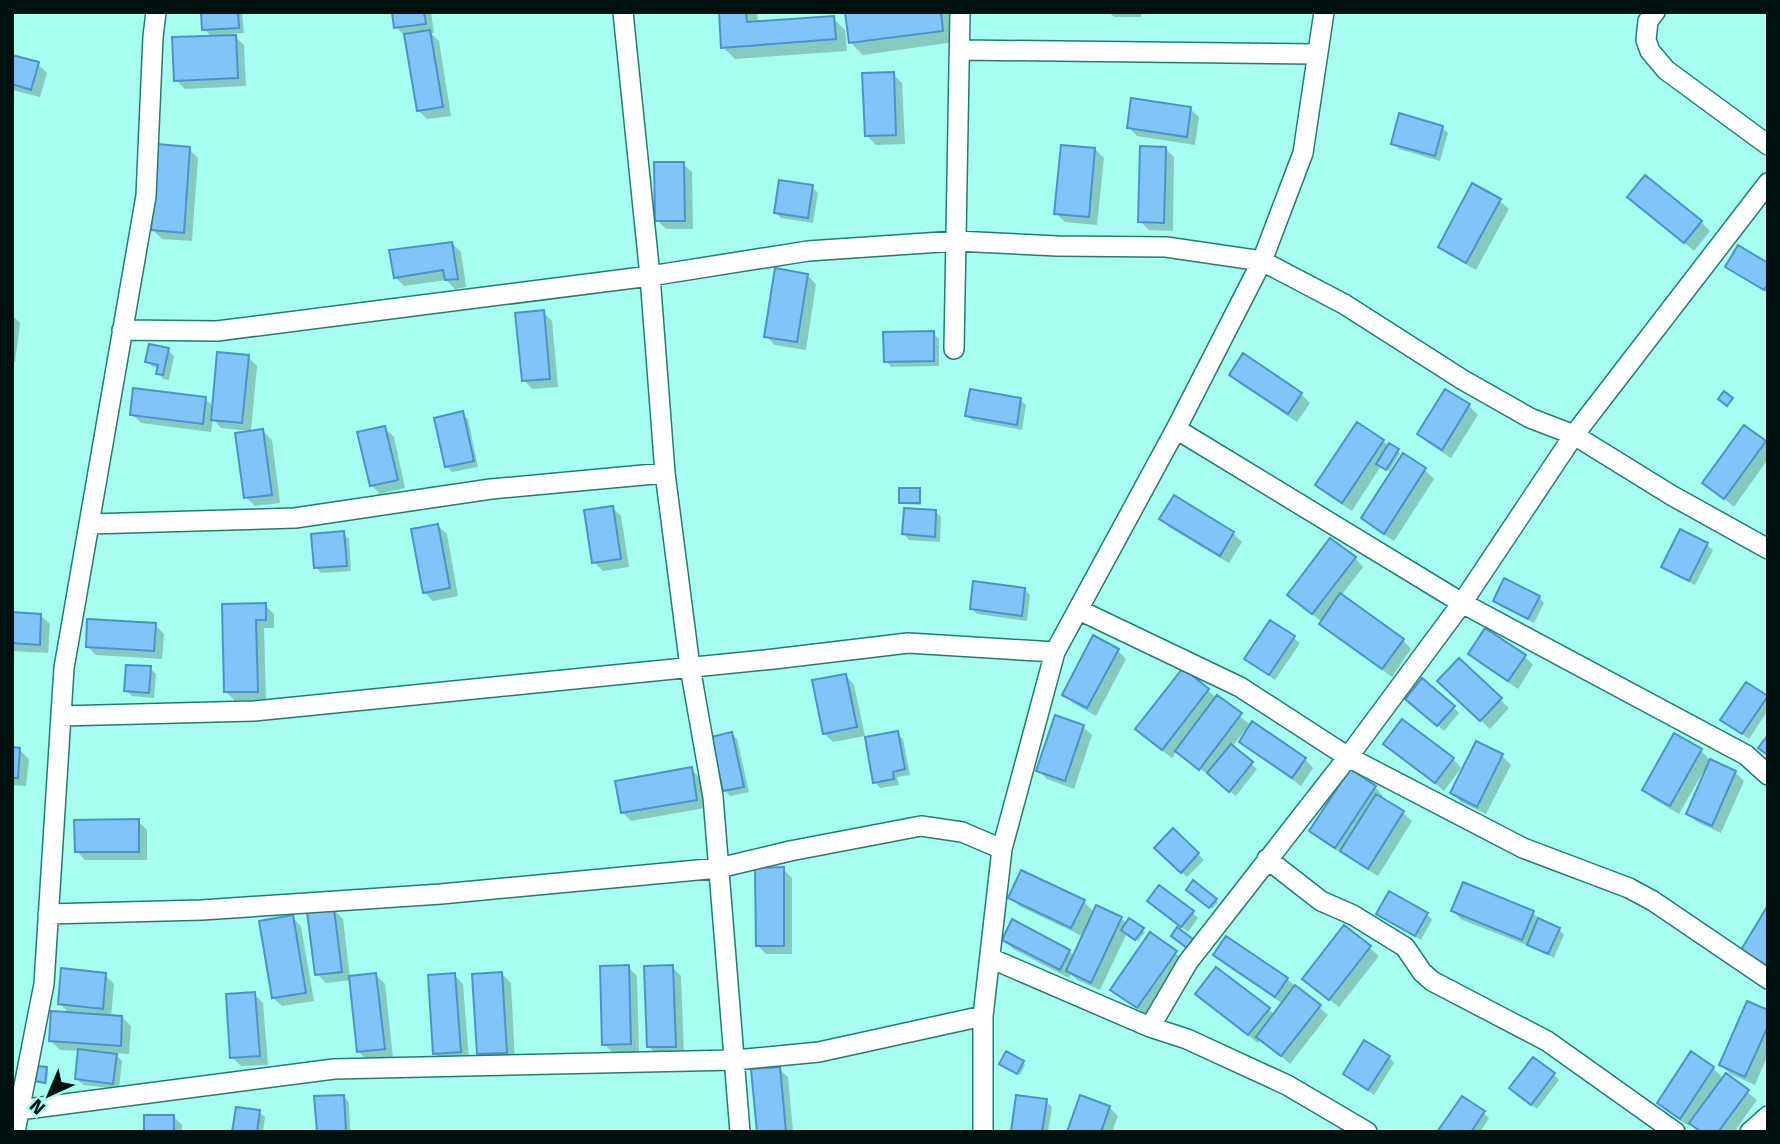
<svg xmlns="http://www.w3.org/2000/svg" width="1780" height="1144" viewBox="0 0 1780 1144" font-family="'Fira Sans',sans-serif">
<rect width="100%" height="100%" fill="#a7fdef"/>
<path fill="#0003" d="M203,12H242L244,33L232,34L244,45L246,86L185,89L176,80L212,37L204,29Z
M394,12H431L434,33H431L439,41L451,116L427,119L418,110L405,36L396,27Z
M720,12H757L758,23L833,18L845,30L847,51L735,59L723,47Z
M846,12H950L954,42L863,55L851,43Z
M1109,12H1141V17H1114Z
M12,57L38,64L47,73L40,97L12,90Z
M893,74L902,83L905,144L876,145L867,136Z
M1190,109L1199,117L1195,145L1137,136L1128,127Z
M1442,127L1448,133L1440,161L1399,149L1393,143Z
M1165,148L1174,157L1173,231L1149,230L1140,221Z
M189,149L198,158L192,241L162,239L153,230Z
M1095,149L1104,158L1097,225L1065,222L1056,213Z
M683,164L692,172L693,229H666L657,220Z
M1473,186L1500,201L1509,209L1476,270L1449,255L1440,246Z
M812,187L818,193L813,223L781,218L776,213Z
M1629,197L1701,222L1710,231L1694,251Z
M452,243L461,252L466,287L455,289L446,280L404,286L395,277Z
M1768,265V293L1727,266Z
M807,275L816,284L806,350L775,345L766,336Z
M543,312L552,321L558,387L532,389L524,380Z
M12,315L20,323L15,362H12Z
M933,333L939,339V366L891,367L886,361Z
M168,350L174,356L169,380L163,379L158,373L159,368L153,367L147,361Z
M248,357L257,366L251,431L221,428L213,419L211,432L141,423L132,414L205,399L214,407Z
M1231,375L1301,394L1310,403L1297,422L1240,384Z
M1445,391L1469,406L1478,415L1451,458L1428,443L1419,434Z
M1020,400L1026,405L1022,430L973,421L967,416Z
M462,413L468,419L478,467L452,472L447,467Z
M385,428L394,437L405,488L380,494L371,485Z
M263,431L272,440L280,503L255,506L246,497Z
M1383,441L1400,453L1389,471L1381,466L1352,511L1326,494L1317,485Z
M1765,442L1768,445V459L1734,507L1705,483Z
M1425,470L1434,479L1394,541L1372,527L1363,518Z
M919,490L921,493V505L903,504L901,502Z
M612,507L621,516L629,567L603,571L594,562Z
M935,511L941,517L940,542L909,540L904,534Z
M1161,519L1233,533L1242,542L1229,563L1170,528Z
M438,526L447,534L458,596L433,601L424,592Z
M1681,531L1707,545L1713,550L1695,585L1669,572L1663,566Z
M343,533L349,539L351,571L321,573L316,567Z
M1355,558L1363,567L1341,596L1403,640L1411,649L1392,677L1330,632L1321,623L1322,622L1298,603Z
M1025,589L1030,595L1027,621L977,614L972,609Z
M1539,597L1544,603L1534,623L1500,606L1495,601Z
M265,605L274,614V628H264L266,700L235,701L226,692L223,606Z
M12,614L41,616L50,624L48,653L12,651Z
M1271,622L1300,643L1275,680L1252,664Z
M155,625L164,634L162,659L96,655L87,646Z
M1117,650L1126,659L1096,716L1073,703L1064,694Z
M1470,654L1524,656L1533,665L1518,689L1479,663Z
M1459,660L1509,708L1490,729L1439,681Z
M150,668L156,674L154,698L132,696L126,691Z
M1183,671L1252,726L1305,759L1313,768L1301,786L1250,750L1241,742L1251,727L1249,725L1232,747L1257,769L1236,796L1177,751L1172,758L1146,738L1137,729Z
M846,676L854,685L865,736L833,742L824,733Z
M1746,684L1768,699V710L1749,739L1723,720Z
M1413,704L1453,707L1459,713L1444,731Z
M1083,727L1092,735L1074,789L1047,779L1038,770Z
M897,733L903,739L910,775L897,777L899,785L880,788L875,782Z
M732,734L737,739L749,792L730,796L725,791Z
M1675,736L1701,751L1710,760L1735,772L1744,781L1721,833L1697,822L1688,814L1709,766L1707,765L1679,814L1653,799L1644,790Z
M1477,743L1502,756L1511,765L1486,814L1461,802L1452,793Z
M1385,744L1453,759L1461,768L1444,791Z
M12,749L20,750L29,759L26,786L12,785Z
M691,769L700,778L705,808L631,821L622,812Z
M1375,787L1383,796L1381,799L1403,813L1412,821L1378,876L1320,840L1312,831Z
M138,821L147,830V860H85L77,851Z
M1173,830L1204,860L1187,877L1156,848Z
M783,869L792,878V954H766L757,945Z
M1194,883L1218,902L1212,909L1189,890Z
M1010,897L1084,902L1095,913L1121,918L1127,924L1145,932L1138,941L1127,933L1100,990L1077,980L1071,974L1069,978L1013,949L1004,940L1069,951L1075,956L1084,937L1019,906Z
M1154,906L1192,912L1198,918L1188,932Z
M334,910L343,919L350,978L376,975L385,984L393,1058L368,1061L359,1052L351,980L326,983L317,974Z
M1453,911L1533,913L1541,921L1559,929L1564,935L1554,958L1532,947L1462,920Z
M1378,914H1427L1432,920L1421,940L1384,919Z
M292,917L301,926L314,1001L282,1006L273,998Z
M1345,927L1379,956L1339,1007L1313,987Z
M1175,953L1184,961L1147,1016L1112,990Z
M1215,955L1287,979L1328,1015L1290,1064L1261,1039L1258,1043L1198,994L1269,1009L1274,1015L1283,1004L1224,964Z
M628,967L637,976L639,1053H613L604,1044Z
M672,967L681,976L684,1055L658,1056L649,1047Z
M502,974L511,983L515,1061L487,1063L478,1054Z
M105,975L114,984L111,1017H122L131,1026L129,1054L114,1053L122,1061L119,1089L82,1085L77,1079L80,1051L60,1050L51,1041L70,1014L59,1003Z
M454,975L463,984L469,1060L444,1062L435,1053Z
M254,994L263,1003L268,1065L241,1066L232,1057Z
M1768,1012V1055L1755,1085L1730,1074L1721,1065Z
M1389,1057L1394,1063L1374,1095L1345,1074Z
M1023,1062L1025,1065L1020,1075L1004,1066Z
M1713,1068L1724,1079L1726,1075L1757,1100L1734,1132H1701L1692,1123L1689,1126L1668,1112L1659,1103Z
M46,1069L48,1071L47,1084L39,1083L36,1081Z
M779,1069L788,1077L793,1132H758Z
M1554,1075L1559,1080L1537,1109L1517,1094Z
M343,1096L349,1102L350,1132H318Z
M1046,1101L1052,1107L1048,1132L1013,1130Z
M1109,1107L1118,1116L1112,1132H1069Z
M259,1112L265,1117L263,1132H234Z
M1484,1113L1489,1118L1480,1132H1440Z
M173,1116L182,1125V1132H146Z"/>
<path fill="#80c4f9" stroke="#4b92c6" stroke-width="2" d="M201,12H238L239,28L202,30Z
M392,12H424L426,24L394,28Z
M719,12H746L747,22L834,16L836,39L721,48Z
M845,12H941L943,31L849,43Z
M430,30L443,107L417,111L404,34Z
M236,35L238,78L174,81L172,37Z
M12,55L39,62L31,90L12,84Z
M894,72L896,135L865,136L862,73Z
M1131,98L1191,107L1187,137L1127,128Z
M1399,113L1443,126L1435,156L1391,144Z
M157,144L190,147L184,233L151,230Z
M1061,145L1095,148L1089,217L1054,214Z
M1140,146L1166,147L1164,223L1138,222Z
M654,162H684L685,221H655Z
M1645,175L1702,221L1684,243L1627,197Z
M779,180L813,185L808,218L774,213Z
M1472,183L1501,199L1466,263L1438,247Z
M452,242L458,279L445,280L443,270L394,278L389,250Z
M1738,245L1768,263V284L1764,290L1725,267Z
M775,268L808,274L797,342L764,337Z
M544,310L550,379L522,381L515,313Z
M934,331V361L884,362L883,332Z
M149,344L169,348L163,375L156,374L158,365L145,362Z
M217,352L249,355L242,423L211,420Z
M1243,353L1302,393L1288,414L1229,375Z
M133,388L206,397L203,424L130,415Z
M970,389L1021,398L1017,425L965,416Z
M1445,389L1470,404L1442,450L1417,434Z
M1724,391L1733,398L1727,406L1718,399Z
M463,411L474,461L445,467L434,418Z
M1357,422L1384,440L1342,503L1315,485Z
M1744,425L1766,441L1724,499L1702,483Z
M385,426L398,480L370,486L357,432Z
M263,429L272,495L244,498L235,433Z
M1389,443L1399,449L1386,470L1376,464Z
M1403,453L1426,468L1384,534L1361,518Z
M899,488H920V503H899Z
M1174,495L1234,532L1220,556L1159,519Z
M613,506L621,559L592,563L584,510Z
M904,508L936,510L935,537L902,534Z
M438,524L450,588L423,593L411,529Z
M1680,529L1708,543L1689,581L1661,567Z
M344,531L347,566L314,568L311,534Z
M1330,538L1356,557L1312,614L1287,595Z
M1504,578L1540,596L1528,619L1493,601Z
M973,581L1025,588L1022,616L970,609Z
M1340,593L1404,639L1382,669L1319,624Z
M266,603V620H256L258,692H224L222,604Z
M12,612L41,614L40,645L12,643Z
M87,619L156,623L154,651L86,647Z
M1270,620L1295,636L1269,675L1244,659Z
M1485,628L1526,655L1508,681L1468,654Z
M1093,635L1119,649L1087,708L1062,695Z
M1459,658L1502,698L1480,721L1437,681Z
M126,665L151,666L149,693L124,691Z
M1183,668L1209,689L1162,750L1135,729Z
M846,674L857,727L823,734L812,680Z
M1422,678L1455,706L1437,726L1405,699Z
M1746,682L1768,696L1742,734L1720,720Z
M1217,695L1242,713L1199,770L1175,751Z
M1055,715L1084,725L1065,781L1036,771Z
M1402,719L1454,758L1435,783L1383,744Z
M1252,721L1306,758L1292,778L1239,742Z
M898,731L905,769L893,772L894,779L873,783L865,737Z
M732,732L744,787L723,791L711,737Z
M1674,733L1702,749L1670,806L1642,790Z
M1768,735V755L1758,748Z
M1476,741L1503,754L1477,807L1450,793Z
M1231,744L1253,762L1229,792L1207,773Z
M12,747L20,748L18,778H12Z
M1710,759L1736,771L1712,826L1686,814Z
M692,767L697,800L621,813L615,781Z
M1350,769L1376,786L1335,848L1309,831Z
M1376,794L1404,811L1368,869L1340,851Z
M139,819V852H75L74,820Z
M1173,828L1199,853L1181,873L1154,848Z
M784,867V946H756L755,868Z
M1021,870L1085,900L1071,928L1008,898Z
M1193,880L1217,899L1209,908L1186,890Z
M1463,882L1534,911L1522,940L1451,911Z
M1159,885L1194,911L1181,927L1147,901Z
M1389,891L1428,913L1415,936L1376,914Z
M1096,905L1122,917L1091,983L1066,971Z
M1768,905V966L1741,950Z
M334,909L342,972L315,975L307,912Z
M293,915L306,993L272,998L259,921Z
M1129,918L1144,928L1135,940L1121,930Z
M1538,918L1560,928L1548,954L1527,945Z
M1012,919L1070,950L1060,970L1002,940Z
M1344,925L1371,946L1329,1000L1302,979Z
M1177,927L1193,939L1187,948L1171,936Z
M1150,932L1177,951L1137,1008L1110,990Z
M1226,936L1288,978L1275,997L1213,955Z
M629,965L631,1044L602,1045L600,966Z
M673,965L676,1047H647L644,966Z
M1216,967L1270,1008L1248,1035L1195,994Z
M61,968L106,973L103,1009L58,1004Z
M502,972L507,1053L477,1054L472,974Z
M376,973L385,1049L357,1052L349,976Z
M455,973L461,1052L433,1054L428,975Z
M1295,985L1321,1005L1281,1056L1256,1037Z
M255,992L260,1056L230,1058L226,994Z
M1747,1001L1768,1010V1026L1745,1077L1719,1065Z
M51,1011L122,1016L121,1046L49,1041Z
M1364,1040L1390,1056L1368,1090L1343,1074Z
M78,1049L117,1054L113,1084L75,1079Z
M1006,1051L1024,1061L1017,1074L999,1064Z
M1691,1051L1714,1067L1680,1119L1657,1103Z
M1533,1057L1555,1073L1531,1105L1509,1088Z
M36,1066L47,1067L45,1083L35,1081Z
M780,1067L786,1132H757L751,1069Z
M1726,1073L1749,1090L1718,1132H1701L1689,1123Z
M344,1095L346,1132H317L314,1096Z
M1016,1095L1047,1099L1042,1132L1011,1131Z
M1080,1095L1110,1106L1101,1132H1067Z
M1462,1096L1485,1111L1471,1132H1437Z
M236,1107L260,1110L257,1132H232Z
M144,1115H174V1132H144Z"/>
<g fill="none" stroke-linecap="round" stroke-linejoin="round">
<g stroke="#217d71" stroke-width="22">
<path id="street" d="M623,12L650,276L665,473L690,667L713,797L740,1132
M1655,12L1648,21L1646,40L1650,51L1666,70L1768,145
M961,50L1317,54
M122,330L217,331L650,276L808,251L956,241L1057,246L1166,247L1262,261L1344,304L1463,380L1530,418L1574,435L1671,495L1768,549
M954,349L960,12
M1176,429L1462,603L1746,755L1768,775
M89,524L295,518L491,489L665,473
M1079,610L1240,687L1348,757L1523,848L1629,888L1653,901L1768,979
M61,716L254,711L774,659L908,643L1055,652
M1267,859L1321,901L1353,915L1405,947L1422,972L1432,981L1547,1041L1675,1132
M48,914L202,910L441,894L719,868L790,851L921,826L962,832L1002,849
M990,958L1150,1027L1187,1039L1287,1085L1367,1132
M1150,1027L1188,962L1348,757L1462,603L1574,435L1768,183
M19,1110L334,1069L735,1060L819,1052L983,1016
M15,1132L44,984L64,668L146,196L153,37L156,12
M983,1132V1016L1002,849L1055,652L1176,429L1262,261L1303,153L1324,12
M1750,1132L1768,1116"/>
</g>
<use href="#street" stroke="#fff" stroke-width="19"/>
</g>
<rect width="1780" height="1144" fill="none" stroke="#00120f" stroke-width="28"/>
<g transform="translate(49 1095) rotate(224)" stroke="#a7fdef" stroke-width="5" paint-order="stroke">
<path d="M0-5L12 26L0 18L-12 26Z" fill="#00120f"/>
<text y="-10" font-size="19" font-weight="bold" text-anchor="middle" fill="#00120f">N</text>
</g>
</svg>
